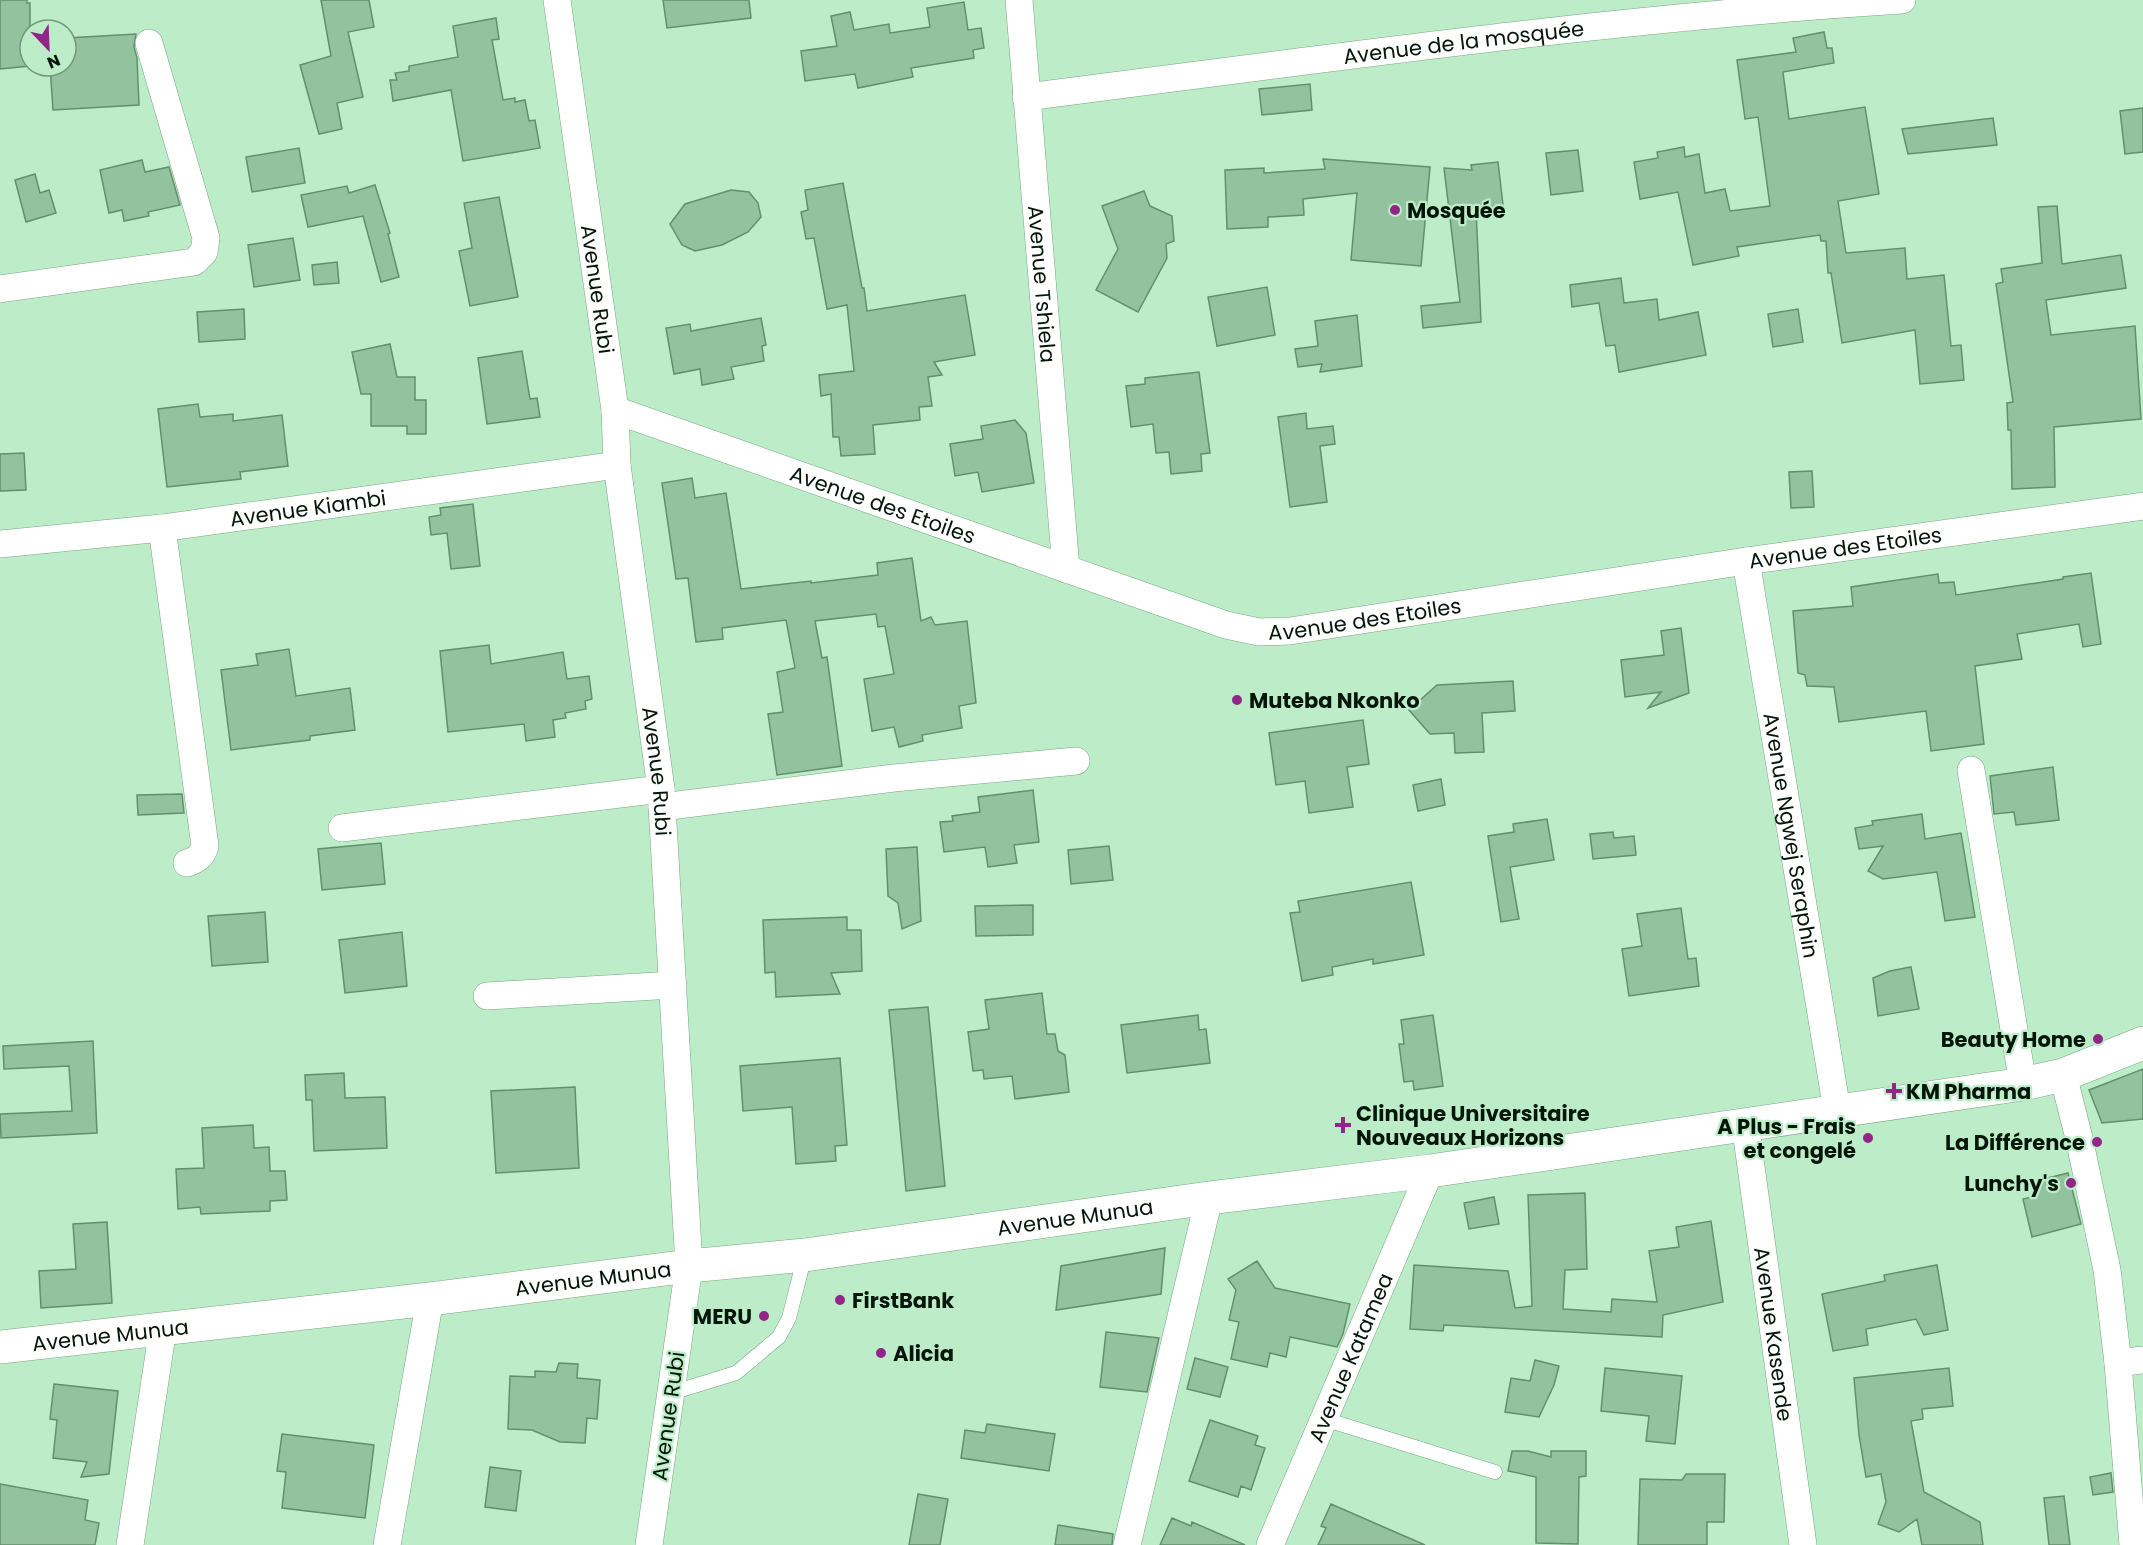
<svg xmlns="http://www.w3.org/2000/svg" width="2143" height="1545" viewBox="0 0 2143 1545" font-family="Poppins,sans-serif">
<rect width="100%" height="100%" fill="#bdedc8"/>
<path fill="#93c29e" stroke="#638f6e" stroke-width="1.5" d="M0,0H27V3H30V66L0,69Z
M321,0H369L374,27L348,32L363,97L337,103L342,129L319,134L300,65L331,56Z
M663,0H749L751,18L667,28Z
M964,2L968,30L981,28L984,48L973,50L974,58L911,68L913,77L858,88L855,74L805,81L801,51L837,46L831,16L850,12L854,30L889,24L890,33L930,27L927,8Z
M496,18L499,39L492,40L503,100L515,98V102L525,100L529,121L535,120L540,148L463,161L451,90L393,101L390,80H397L395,73L409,71V66L458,57L453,26Z
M1824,32L1827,48H1832L1834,63L1783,72L1789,119L1865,107L1879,194L1838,201L1846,253L1905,248L1907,279L1944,275L1951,346L1961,345L1964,380L1920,384L1915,330L1842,343L1831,273H1828L1826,241H1821L1820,235L1737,247L1739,256L1693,265L1678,192L1640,199L1634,162L1658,158L1657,152L1684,147L1685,157L1699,154L1705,193L1725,189L1730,211L1770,206L1758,117L1745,119L1737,60L1796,52L1793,38Z
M136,34L134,47L137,58L139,105L53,110L50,66H66V38Z
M1310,84L1312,110L1262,115L1259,89Z
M2143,108V152L2125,154L2120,111Z
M1993,118L1997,145L1908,154L1902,129Z
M299,148L305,183L252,192L246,157Z
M1578,150L1583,191L1551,195L1546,153Z
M1323,159L1430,167L1421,266L1351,260L1357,193L1303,199L1304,215L1268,217V227L1227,229L1225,170L1264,168V173L1325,169Z
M142,160L145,172L169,167L180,205L148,212L149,216L124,221L122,210L109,213L100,170Z
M1498,162L1503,205L1476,208L1481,322L1423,328L1421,306L1460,302L1444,168L1472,170L1471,165Z
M35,174L40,193L49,190L56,213L26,222L15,180Z
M843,183L862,288H864L867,311L965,295L975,355L934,362L942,375L928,377L932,406L919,407L920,420L873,425L875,454L841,456L839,437H833L831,394L821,396L819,375L854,371L847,305L827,309L814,238L806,239L801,212L808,210L805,190Z
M375,185L390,233L388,234L399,277L381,282L363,216L308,227L301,195L347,186L349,193Z
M731,190L749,192L758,203L761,217L748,232L722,245L695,251L682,245L670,224L685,204Z
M1144,191L1150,206L1172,216L1174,241L1166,244L1167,258L1138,312L1096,290L1118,249L1102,206Z
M499,197L518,297L470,306L459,251L472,248L464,203Z
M2057,206L2062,264L2121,255L2126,288L2046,300L2051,335L2135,326L2141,419L2054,427L2055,487L2012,489L2011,430H2008L2007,403L2013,402L1996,284L2003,282L2001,269L2042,263L2038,207Z
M293,238L300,280L254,287L248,245Z
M337,262L339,283L314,285L312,265Z
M1621,278L1624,303L1657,299L1659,320L1698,312L1706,355L1619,372L1615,345L1606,346L1599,303L1572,307L1570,285Z
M1267,287L1275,335L1217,346L1208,297Z
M244,309L245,339L199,342L197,312Z
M1798,309L1803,342L1773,347L1768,314Z
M1357,315L1362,366L1320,372L1322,364L1298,367L1295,349L1318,346L1315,321Z
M761,318L766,345L762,346L764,361L731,367L734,379L702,385L700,369L674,374L666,328L690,324L691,331Z
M390,344L397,377H415V400H426V434H407V426H371V394H361L352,352Z
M522,351L530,399L537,398L540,417L487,424L478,358Z
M1199,372L1210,453L1201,454L1202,471L1171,474L1169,452L1156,453L1153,424L1131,427L1126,386L1145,384V378Z
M198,404L200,417L233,414V421L282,415L288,466L240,472L241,479L167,487L158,409Z
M1306,413L1307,429L1333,426L1335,444L1320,446L1327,502L1290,507L1278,417Z
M1015,420L1026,433L1034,483L982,492L978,472L955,476L950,444L983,439L981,426Z
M24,453L26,490L0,491V454Z
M1812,471L1814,507L1791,508L1789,472Z
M692,478L695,498L726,493L741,589L811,581V583L878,575L877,563L912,558L921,621L931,617L935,625L967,621L976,703L959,706L962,728L922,735L923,741L899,747L894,727L872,731L864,679L894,674L885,626L878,627L876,614L815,621L822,658L827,657L842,766L777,775L768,714L783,712L777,672L795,668L786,620L722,628L723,639L696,642L688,578L676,579L662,483Z
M473,504L480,566L451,569L447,533L431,535L429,517L441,515L440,508Z
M2091,573L2101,644L2083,647L2079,624L2017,634L2022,659L1975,666L1984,744L1931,751L1926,711L1839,722L1834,687L1807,686L1805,675L1798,673L1793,611L1853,606L1851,587L1938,574L1939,583L1954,582L1956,595L2063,579V577Z
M1681,628L1689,693L1648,708L1661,692L1625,697L1621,660L1664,655L1661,631Z
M489,645L491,664L563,652L567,679L589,676L592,699L585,701L586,709L565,713L566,718L553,720L555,737L526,741L524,724L448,732L440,651Z
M289,649L296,696L350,688L355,730L310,736V740L231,750L221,670L258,665L256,654Z
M1513,681L1515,711L1482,713L1484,752L1455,753L1454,733L1430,734L1409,710L1437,685Z
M1363,720L1369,764L1347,767L1353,807L1309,813L1305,781L1276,785L1269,733Z
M2053,767L2059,820L2016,825L2014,812L1994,814L1990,776Z
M1441,779L1445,805L1418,811L1413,785Z
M1033,790L1039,842L1014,845L1017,863L988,867L985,847L944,852L940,822L953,821L952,816L980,812L978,797Z
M182,794L184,813L138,815L137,795Z
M1922,814L1925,839L1961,833L1975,917L1945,921L1937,872L1883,879L1868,871L1883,846L1859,849L1855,828L1873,825L1872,821Z
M1547,819L1554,860L1510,867L1519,919L1501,922L1488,836L1514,832L1513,824Z
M1613,832L1614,838L1634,836L1636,855L1593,859L1590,834Z
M381,843L385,884L322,890L318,849Z
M1109,846L1113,880L1071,884L1068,850Z
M917,847L921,921L902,929L898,903L888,896L886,849Z
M1411,882L1424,955L1373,964V959L1332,967L1333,975L1302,981L1290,913L1300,912L1298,901Z
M1033,905V935L976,936L975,906Z
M1681,908L1688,959L1696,958L1699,986L1629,996L1622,949L1642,946L1637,914Z
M265,912L268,962L212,966L208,916Z
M847,917V930H861L862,971L831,973L840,994L776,997L775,972L765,973L763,920Z
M402,932L407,986L345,993L339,940Z
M1911,967L1919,1009L1878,1016L1873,978L1890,971Z
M1042,993L1047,1034H1055L1058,1051L1065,1055L1069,1092L1015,1099L1012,1076L984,1079L983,1070L973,1071L968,1032L989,1029L985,1000Z
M928,1007L945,1186L906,1191L889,1010Z
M1198,1015L1199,1030L1206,1029L1210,1063L1127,1073L1121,1025Z
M1433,1015L1443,1086L1414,1090L1413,1081L1404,1082L1399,1044H1404L1401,1020Z
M93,1041L97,1133L1,1138L0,1114L72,1111L69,1066L4,1069L3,1046Z
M840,1058L847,1145L835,1146L836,1161L796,1164L792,1107L743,1111L740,1066Z
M2143,1069V1119L2102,1123L2089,1090Z
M344,1073L345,1098L385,1097L387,1148L314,1151L312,1100H306L305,1075Z
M575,1087L579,1168L496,1173L491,1091Z
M253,1125L254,1148L269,1147L270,1171H285L287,1200L270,1201V1211L201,1214L200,1207L178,1209L176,1169L204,1168L202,1128Z
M2068,1173L2081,1224L2032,1237L2023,1199L2036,1196L2032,1182Z
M1585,1193L1587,1269L1565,1270L1563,1309L1611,1312L1612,1299L1657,1302L1649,1251L1679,1247L1676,1227L1711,1221L1723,1302L1663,1315L1662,1337L1444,1325L1443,1331L1410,1329L1414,1265L1508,1271L1515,1308L1532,1306L1528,1195Z
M1494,1197L1499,1224L1469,1229L1464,1203Z
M107,1222L112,1303L41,1308L39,1271L76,1269L73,1224Z
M1165,1248L1161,1294L1056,1310L1061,1266Z
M1257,1261L1275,1288L1350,1304L1343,1334L1337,1347L1290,1337L1286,1357L1270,1353L1267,1367L1231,1359L1239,1322L1229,1320L1236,1290L1228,1279Z
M1937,1265L1948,1330L1924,1335L1916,1319L1866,1329L1868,1345L1833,1351L1822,1294L1885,1281L1884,1275Z
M1106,1332L1159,1338L1147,1392L1100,1387Z
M1195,1358L1228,1367L1220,1397L1187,1389Z
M1535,1360L1559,1366L1554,1385L1539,1417L1505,1412L1511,1378L1530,1381Z
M559,1363L578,1364L577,1378L600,1380L597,1419L587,1418L585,1443L560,1442L532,1430L508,1429L510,1376L535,1377V1371L556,1372Z
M1605,1368L1682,1376L1675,1444L1646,1441L1649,1416L1601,1411Z
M1949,1368L1953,1406L1922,1409L1923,1419L1911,1421L1924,1492L1980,1522L1983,1545H1922L1917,1519L1899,1532L1878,1524L1886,1502L1881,1474L1866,1477L1859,1435L1854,1378Z
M54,1384L118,1391L109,1474L81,1477L87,1462L53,1458L57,1420L50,1419Z
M1210,1420L1258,1436L1255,1445L1265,1448L1251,1490L1241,1486L1238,1497L1189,1481Z
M987,1424L1055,1434L1049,1471L961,1458L965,1430L985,1433Z
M282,1434L374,1445L365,1518L282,1508L286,1472L277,1471Z
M1512,1451H1528L1551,1457V1451H1586V1476L1579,1477L1578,1544L1536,1543V1477L1508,1471Z
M490,1467L521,1471L516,1511L485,1507Z
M2111,1473L2113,1492L2093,1495L2090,1477Z
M1686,1474H1725L1724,1522H1707V1545H1638L1640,1479L1682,1480Z
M0,1484L88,1500L85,1520L99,1523L95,1545H0Z
M918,1494L948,1499L940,1545H909Z
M2064,1496L2070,1545H2049L2044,1498Z
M1331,1504L1379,1525L1425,1545H1318L1326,1528L1321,1526Z
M1172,1518L1191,1526L1192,1522L1245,1545H1160Z
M1058,1525L1113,1534L1112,1545H1055Z"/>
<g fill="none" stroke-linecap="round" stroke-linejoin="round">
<g stroke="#78a583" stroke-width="15">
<path id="lane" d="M671,1393L736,1373L779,1337L789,1318L805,1255
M1324,1419L1495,1472"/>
</g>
<g stroke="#78a583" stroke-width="28">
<g id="street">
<path id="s1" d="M557,0L615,410L617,465L661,789L689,1266L649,1545"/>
<path id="s2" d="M1019,0L1066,569"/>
<path id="s3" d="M1026,97C1317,60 1609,18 1902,0"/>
<path d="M0,289L194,262L204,252L206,238L149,43"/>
<path id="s4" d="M615,410L1226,625L1259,632L1290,631L1746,561L2143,506"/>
<path d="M162,528L205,846C202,856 197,860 187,863"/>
<path id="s5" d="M0,544L162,528L617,465"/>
<path id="s6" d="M1746,561L1837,1110"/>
<path d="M1971,770L2023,1084"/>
<path d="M662,807L894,778L1076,761"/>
<path d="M342,828L661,789"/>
<path d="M487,996L673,985"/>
<path d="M2063,1075L2079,1138L2107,1270L2118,1363L2133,1545"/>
<path id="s7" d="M1745,1123L1803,1545"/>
<path d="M2118,1363L2143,1360"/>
<path d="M130,1545L163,1328"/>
<path d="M387,1545L430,1299"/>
<path d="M1127,1545L1209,1198"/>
<path id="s8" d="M1270,1545L1430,1171"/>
</g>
</g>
<g stroke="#78a583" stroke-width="34">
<g id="secondary">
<path id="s9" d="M0,1347L430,1299L689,1266L805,1255L1209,1198L1430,1171L2023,1084L2063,1075L2143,1043"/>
</g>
</g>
<use href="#lane" stroke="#fff" stroke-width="14"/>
<use href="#street" stroke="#fff" stroke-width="27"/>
<use href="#secondary" stroke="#fff" stroke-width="33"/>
</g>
<g fill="#912588" stroke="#bdedc8" stroke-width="2">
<circle cx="1395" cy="210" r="6"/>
<circle cx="1237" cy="700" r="6"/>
<circle cx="2098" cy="1039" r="6"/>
<path d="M1891 1082h6v6h6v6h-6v6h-6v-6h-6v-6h6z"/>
<path d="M1340 1116h6v6h6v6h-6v6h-6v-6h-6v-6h6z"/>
<circle cx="1868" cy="1138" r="6"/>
<circle cx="2097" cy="1142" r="6"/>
<circle cx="2071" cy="1183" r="6"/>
<circle cx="840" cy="1300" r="6"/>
<circle cx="764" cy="1316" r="6"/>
<circle cx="881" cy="1353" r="6"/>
</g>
<g text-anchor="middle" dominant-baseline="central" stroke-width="4.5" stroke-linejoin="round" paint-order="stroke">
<g font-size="21" fill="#041509" stroke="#bdedc8">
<text stroke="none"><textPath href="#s3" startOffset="441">Avenue de la mosquée</textPath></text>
<text stroke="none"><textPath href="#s2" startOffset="285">Avenue Tshiela</textPath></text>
<text stroke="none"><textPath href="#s1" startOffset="292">Avenue Rubi</textPath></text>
<text stroke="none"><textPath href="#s4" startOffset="284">Avenue des Etoiles</textPath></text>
<text stroke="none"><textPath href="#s5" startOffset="310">Avenue Kiambi</textPath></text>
<text stroke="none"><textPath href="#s4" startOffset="1274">Avenue des Etoiles</textPath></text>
<text stroke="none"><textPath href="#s4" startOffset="788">Avenue des Etoiles</textPath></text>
<text stroke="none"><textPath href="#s1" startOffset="778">Avenue Rubi</textPath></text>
<text stroke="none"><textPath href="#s6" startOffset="278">Avenue Ngwej Seraphin</textPath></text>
<text stroke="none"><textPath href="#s9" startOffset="1083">Avenue Munua</textPath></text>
<text stroke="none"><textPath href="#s9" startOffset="597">Avenue Munua</textPath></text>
<text stroke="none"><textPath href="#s9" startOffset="111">Avenue Munua</textPath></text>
<text stroke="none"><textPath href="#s7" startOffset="213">Avenue Kasende</textPath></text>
<text stroke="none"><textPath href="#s8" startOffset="204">Avenue Katamea</textPath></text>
<text transform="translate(668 1416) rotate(-82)">Avenue Rubi</text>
</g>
<g font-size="21" font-weight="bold" fill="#041509" stroke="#bdedc8" text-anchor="start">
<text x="1407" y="210">Mosquée</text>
<text x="1249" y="700">Muteba Nkonko</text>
<text x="2086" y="1039" text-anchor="end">Beauty Home</text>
<text x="1906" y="1091">KM Pharma</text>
<text x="1356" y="1113">Clinique Universitaire<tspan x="1356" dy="24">Nouveaux Horizons</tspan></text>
<text x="1856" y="1126" text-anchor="end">A Plus - Frais<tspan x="1856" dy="24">et congelé</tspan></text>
<text x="2085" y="1142" text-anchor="end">La Différence</text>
<text x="2059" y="1183" text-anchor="end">Lunchy's</text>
<text x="852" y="1300">FirstBank</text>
<text x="752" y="1316" text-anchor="end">MERU</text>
<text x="893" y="1353">Alicia</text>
</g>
</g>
<g transform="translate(48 48) rotate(157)"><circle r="28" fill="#bdedc8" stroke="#73977c" stroke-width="1.5"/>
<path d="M0-4.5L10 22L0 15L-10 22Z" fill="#912588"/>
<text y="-9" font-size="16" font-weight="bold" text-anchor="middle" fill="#041509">N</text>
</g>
</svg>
